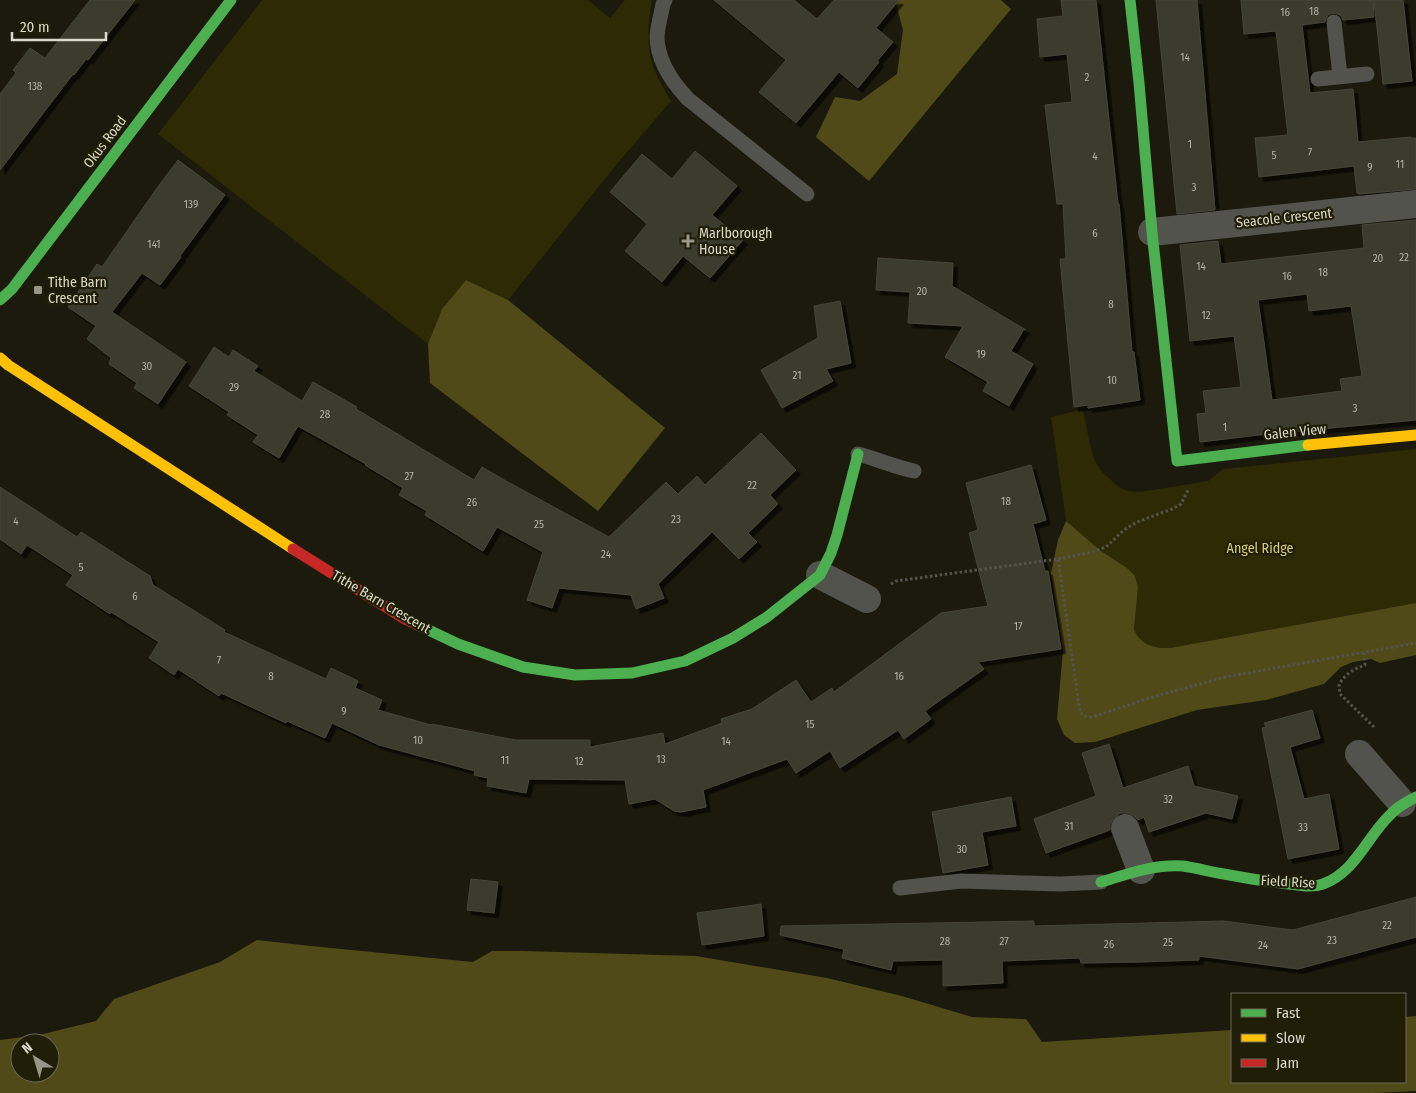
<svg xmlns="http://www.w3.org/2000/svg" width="1416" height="1093" viewBox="0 0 1416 1093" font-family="'Fira Sans Condensed',sans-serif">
<defs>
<filter id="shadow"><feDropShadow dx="4.5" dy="4.5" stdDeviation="0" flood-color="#0009"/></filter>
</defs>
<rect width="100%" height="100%" fill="#1b1a0d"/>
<path fill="#2e2a03" d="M262,0H588L610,18L625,0H652C648,22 646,45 653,66C657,78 665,90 671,101L616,165L508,300L466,280L442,309L428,344L158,134Z
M1083,409C1087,427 1089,447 1096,463C1100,470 1106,476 1112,481C1121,489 1127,492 1140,492L1208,481L1223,469L1416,449V603L1170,648C1155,649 1139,644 1134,629L1138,587L1135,576L1127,568L1101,551L1066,521L1051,417Z"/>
<path fill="#504a19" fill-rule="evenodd" d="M895,0H1001L1011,9L869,181L816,137L835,97L860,101L897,74L903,30Z
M466,280L508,300L665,428L598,511L430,383L428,344L442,309Z
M1066,521L1101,551L1127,568L1135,576L1138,587L1134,629C1139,644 1155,649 1170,648L1416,603V655L1380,663L1371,659L1353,662L1341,667L1324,684L1266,700L1197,710L1095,742L1075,743L1064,735L1057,719L1063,650L1051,573L1058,540Z
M257,940L311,946L473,962L492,951H523L696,956L827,978L902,996L972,1017L1026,1019L1042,1042L1232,1030V1082H1405V1017L1416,1016V1091L1374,1093H0V1040L39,1035L96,1021L114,999L220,962ZM20,1043H50V1073H20Z"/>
<path fill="#3b3a2e" stroke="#46453a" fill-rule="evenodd" filter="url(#shadow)" d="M90,0H135L88,60L86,59L74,75L73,74L0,170V94L16,73L13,70L30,48L45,58Z
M714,0H794L817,19L834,0H899L876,28L893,42L877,61L879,62L858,88L839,72L796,123L759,92L786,60Z
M1061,0H1096L1118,204H1119L1132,352H1134L1140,400L1088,408V405L1074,407L1060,259H1066L1063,204H1057L1045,105L1072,102L1067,54L1040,57L1037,19L1063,16Z
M1156,0H1197L1215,210L1177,214Z
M1241,0H1373L1374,17L1343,20L1341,16L1338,14L1333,13L1328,15L1325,22L1302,25L1310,93L1353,89L1358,142L1411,137V138H1416V189L1359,194V193H1357L1354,166L1259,177L1255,138L1288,135L1276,31L1244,34Z
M1374,0H1403L1412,81L1383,84Z
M695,151L737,186L712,215L743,240L710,278L683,256L662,282L625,251L647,224L610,192L642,154L672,179Z
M178,160L225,195L180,256L181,257L160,285L142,273L112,312L186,362L158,404L134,388L137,383L109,364L111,358L87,339L96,326L68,307L97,264L102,267L157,188Z
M1416,220V420L1267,434L1200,442L1197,414L1206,413L1203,391L1241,387L1234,336L1190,341L1180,245L1218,241L1221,264L1364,248L1362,225ZM1307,294L1309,311L1351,306L1362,376L1340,379L1342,391L1272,400L1258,300Z
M878,258L953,263L952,286L1026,330L1024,329L1011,351L1033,364L1009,406L983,391L988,382L945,357L963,326L908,323L910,292L876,290Z
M840,301L851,363L826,369L833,381L782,408L761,370L818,338L814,306Z
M214,347L229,357L233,350L258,366L254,371L302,401L313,382L357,407L356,409L474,480L482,467L506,481L609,537L666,482L678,494L697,476L705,485L761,433L796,470L770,495L778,504L748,533L757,542L739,559L712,532L658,584L664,598L636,609L631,595L559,588L552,608L527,600L543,552L497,527L483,551L425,515L427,511L399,495L403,488L365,465L366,464L298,426L279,458L253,442L258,435L227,415L229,412L189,386Z
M1031,465L1046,520L1033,524L1045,571H1048L1061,649L978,662L984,669L925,711L931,719L904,739L898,730L840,768L830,751L796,773L787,759L703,790L706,807L681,812L674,811L655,799L629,804L625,780L529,779L526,793L487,786L488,778L474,775L475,771L379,745L332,723L325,738L287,721L286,723L221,693L219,696L178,669L174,675L149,658L159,642L111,612L110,614L66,585L73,575L27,545L21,554L0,539V487L77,537L81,532L150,576L153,585L225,630L224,632L326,679L331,668L358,681L355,688L382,700L378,710L431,725L432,724L515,740H590V747L663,733L665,744L722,723L721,719L752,709L796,680L811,702L832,688L834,692L941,613L988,606L969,533L978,530L966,483Z
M1312,710L1320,738L1290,747L1304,799L1329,794L1339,849L1288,859L1262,728L1266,727L1264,723Z
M1109,744L1123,788L1188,766L1194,786L1238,796L1232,819L1206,813L1149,832L1144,817L1138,820L1134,816L1128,813H1120L1113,819L1110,825V830L1046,853L1034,819L1096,796L1082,753Z
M1011,797L1016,826L982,832L988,865L943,873L932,812Z
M471,879L498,882L494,913L467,910Z
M1416,897V937L1298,969L1199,956V960L1139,962L1081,963L1080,958L1002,961L1003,983L943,986V960L893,961L891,970L842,958L844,949L780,935L781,926L1034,921V926L1223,921L1293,930Z
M761,904L764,936L702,945L697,913Z"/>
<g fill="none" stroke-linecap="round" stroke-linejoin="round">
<path stroke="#54544d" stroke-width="3" stroke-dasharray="2.5 2.5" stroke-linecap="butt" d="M1058,559L1092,552L1106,547L1124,530L1137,522L1172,509L1181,504L1188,490
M891,584L896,581L1058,559L1080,712L1084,716L1092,717L1156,696L1225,677L1416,643
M1364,653L1365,665C1353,669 1346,674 1339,684L1340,694L1374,727"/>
<path stroke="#53534e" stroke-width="15" d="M665,0L663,4C661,15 658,25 657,36C657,61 672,82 688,99L807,194
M1334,22L1340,76
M1318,79L1367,74
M858,454C877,459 894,467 914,471
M900,888L961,881L1060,884L1101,882"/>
<path stroke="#53534e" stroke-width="28" d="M1152,232L1416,204
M820,575L867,599
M1359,754L1402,803
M1125,828L1141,870"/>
<path stroke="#4caf50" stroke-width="11" d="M1130,0L1139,83L1152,232L1177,461L1308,445
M0,300L12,289L231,0
M418,625L458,644L523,667L575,675L632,673L685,661L733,638L767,617L820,575L831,553L837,535L858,454
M1101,882C1128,874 1154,864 1183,866C1197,868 1211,872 1224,874C1246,878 1267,882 1288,884C1299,885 1312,888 1323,884C1356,872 1367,836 1391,814C1398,806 1407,802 1416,797"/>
<path stroke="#ffc107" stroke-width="11" d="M0,358L8,365L293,549
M1308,445L1416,435"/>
<path stroke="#c62828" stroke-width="11" d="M293,549L405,619L418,625"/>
</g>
<g fill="#979688" stroke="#211e07" stroke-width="2">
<path d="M685.5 233.5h5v5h5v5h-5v5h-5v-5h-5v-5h5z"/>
<rect x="33" y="285" width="10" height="10" rx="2.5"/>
</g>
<g text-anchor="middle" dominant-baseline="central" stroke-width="4.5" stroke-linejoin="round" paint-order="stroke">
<g font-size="11" fill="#b2b1a4">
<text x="1314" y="11">18</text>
<text x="1285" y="12">16</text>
<text x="1185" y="57">14</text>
<text x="1087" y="77">2</text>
<text x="35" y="86">138</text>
<text x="1190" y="144">1</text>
<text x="1310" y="152">7</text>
<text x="1274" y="155">5</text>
<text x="1095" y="156">4</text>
<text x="1400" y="164">11</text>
<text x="1370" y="167">9</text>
<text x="1194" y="187">3</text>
<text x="191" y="204">139</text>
<text x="1095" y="233">6</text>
<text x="154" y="244">141</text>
<text x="1404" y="257">22</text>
<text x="1378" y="258">20</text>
<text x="1201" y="266">14</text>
<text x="1323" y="272">18</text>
<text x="1287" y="276">16</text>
<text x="922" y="291">20</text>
<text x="1111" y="304">8</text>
<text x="1206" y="315">12</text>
<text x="981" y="354">19</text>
<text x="147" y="366">30</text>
<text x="797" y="375">21</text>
<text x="1112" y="380">10</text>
<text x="234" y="387">29</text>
<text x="1355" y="408">3</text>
<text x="325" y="414">28</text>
<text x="1225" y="427">1</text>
<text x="409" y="476">27</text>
<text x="752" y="485">22</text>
<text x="1006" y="501">18</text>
<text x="472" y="502">26</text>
<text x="676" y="519">23</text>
<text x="16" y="521">4</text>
<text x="539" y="524">25</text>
<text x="606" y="554">24</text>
<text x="81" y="567">5</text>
<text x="135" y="596">6</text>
<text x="1018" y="626">17</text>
<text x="219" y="660">7</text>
<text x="271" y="676">8</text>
<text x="899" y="676">16</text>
<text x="344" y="711">9</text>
<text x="810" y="724">15</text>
<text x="418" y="740">10</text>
<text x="726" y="741">14</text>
<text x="661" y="759">13</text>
<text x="505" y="760">11</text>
<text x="579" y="761">12</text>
<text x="1168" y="799">32</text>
<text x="1069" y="826">31</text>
<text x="1303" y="827">33</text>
<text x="962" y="849">30</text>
<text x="1387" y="925">22</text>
<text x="1332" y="940">23</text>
<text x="945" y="941">28</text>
<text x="1004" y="941">27</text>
<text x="1168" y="942">25</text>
<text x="1109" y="944">26</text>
<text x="1263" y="945">24</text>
</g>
<g font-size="14" fill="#dad9cb" stroke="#211e07">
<text transform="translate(105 142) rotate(-53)">Okus Road</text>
<text transform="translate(1284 218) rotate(-6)">Seacole Crescent</text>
<text transform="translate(1295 432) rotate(-6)">Galen View</text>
<text transform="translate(381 602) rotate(30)">Tithe Barn Crescent</text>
<text transform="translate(1288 882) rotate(3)">Field Rise</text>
</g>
<g font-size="14" fill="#dad9cb" stroke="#211e07" text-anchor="start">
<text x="699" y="233">Marlborough<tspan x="699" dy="16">House</tspan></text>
<text x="48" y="282">Tithe Barn<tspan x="48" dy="16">Crescent</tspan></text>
</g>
<g font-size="14" fill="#d5cd7a" stroke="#211e07">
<text x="1260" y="548">Angel Ridge</text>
</g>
</g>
<rect x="1231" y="993" width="175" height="90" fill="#211e07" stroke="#6b6955"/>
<rect x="1241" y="1009" width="25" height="8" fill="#4caf50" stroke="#6b6955"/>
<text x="1276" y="1018" font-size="15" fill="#dad9cb">Fast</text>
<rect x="1241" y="1034" width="25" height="8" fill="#ffc107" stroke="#6b6955"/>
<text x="1276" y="1043" font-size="15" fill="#dad9cb">Slow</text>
<rect x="1241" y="1059" width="25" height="8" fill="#c62828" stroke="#6b6955"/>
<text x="1276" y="1068" font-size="15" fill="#dad9cb">Jam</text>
<g transform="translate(35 1058) rotate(322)"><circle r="24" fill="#211e07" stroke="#6b6955"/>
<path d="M0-4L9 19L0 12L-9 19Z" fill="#979688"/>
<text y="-8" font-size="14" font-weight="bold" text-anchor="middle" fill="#dad9cb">N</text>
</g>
<path d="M12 32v8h94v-8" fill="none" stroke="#dad9cb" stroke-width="2.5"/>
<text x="20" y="32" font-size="15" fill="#dad9cb" stroke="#211e07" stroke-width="4" paint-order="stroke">20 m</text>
</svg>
